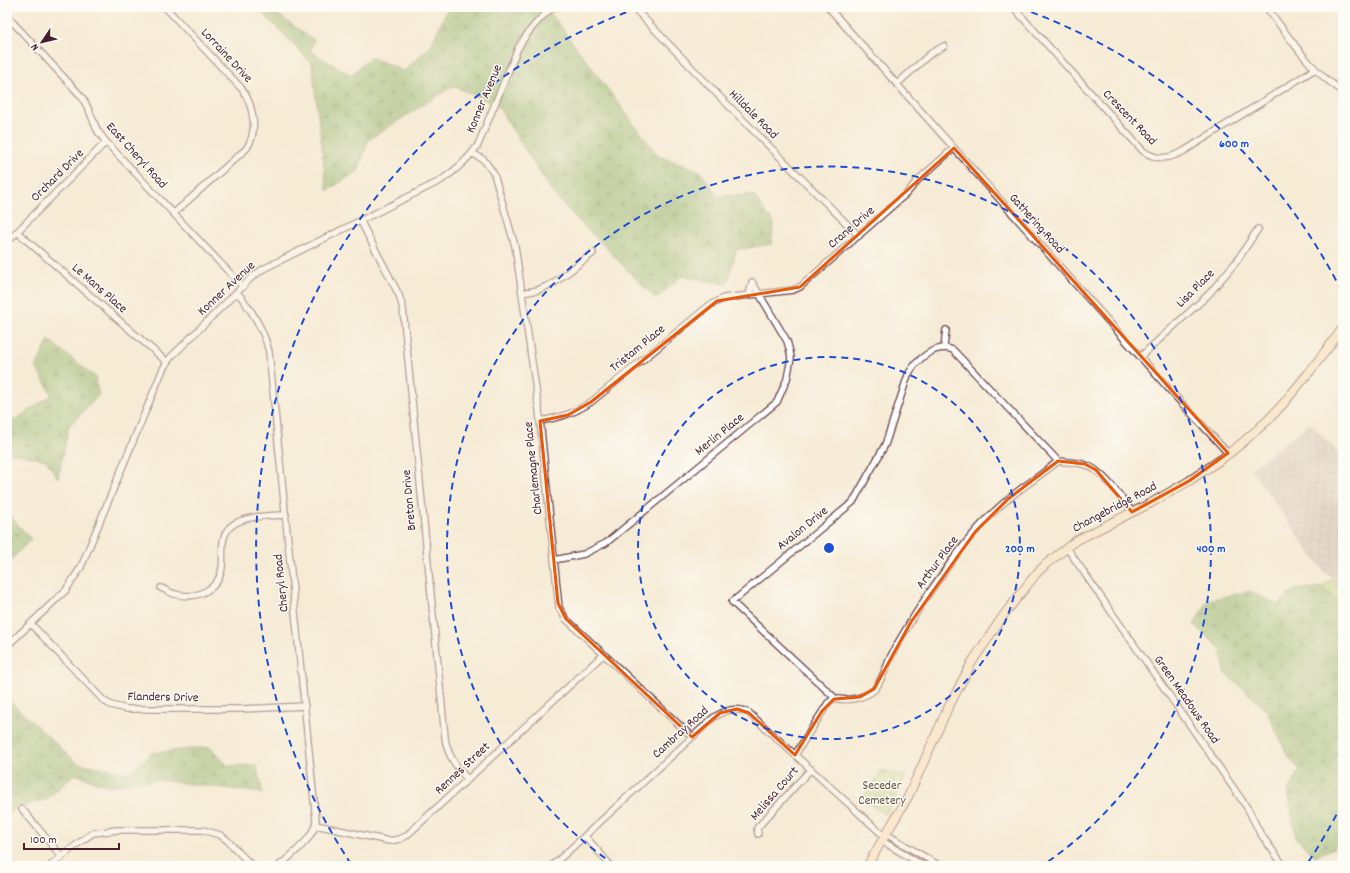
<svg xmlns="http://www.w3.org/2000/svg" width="1350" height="873" viewBox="0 0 1350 873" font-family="Dekko,sans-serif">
<defs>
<pattern id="industrial-grid" width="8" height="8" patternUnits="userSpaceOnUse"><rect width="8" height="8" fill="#cfc0ba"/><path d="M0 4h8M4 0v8" fill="none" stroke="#b3a5a0"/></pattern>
<pattern id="forest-firs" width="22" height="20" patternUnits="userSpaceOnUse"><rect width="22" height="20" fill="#8fb76e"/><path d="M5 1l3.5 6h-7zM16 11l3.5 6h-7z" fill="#77945b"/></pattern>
<pattern id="wetland-marsh" width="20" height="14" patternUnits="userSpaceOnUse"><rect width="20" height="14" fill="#b4d67f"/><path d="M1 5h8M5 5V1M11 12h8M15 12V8" fill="none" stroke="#9cb76e"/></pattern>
<pattern id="cemetery-stones" width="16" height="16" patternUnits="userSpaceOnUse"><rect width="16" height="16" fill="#b4d67f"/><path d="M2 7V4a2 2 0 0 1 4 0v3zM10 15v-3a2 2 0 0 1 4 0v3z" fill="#9cb76e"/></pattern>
</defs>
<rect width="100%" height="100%" fill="#fdfcf7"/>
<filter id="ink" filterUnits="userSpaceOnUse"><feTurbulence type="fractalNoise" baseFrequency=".025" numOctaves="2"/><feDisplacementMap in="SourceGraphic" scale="8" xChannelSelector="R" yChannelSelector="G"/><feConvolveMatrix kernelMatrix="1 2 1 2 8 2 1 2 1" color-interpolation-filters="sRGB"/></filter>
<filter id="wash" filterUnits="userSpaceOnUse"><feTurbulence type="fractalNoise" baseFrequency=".012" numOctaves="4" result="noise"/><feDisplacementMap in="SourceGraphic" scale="16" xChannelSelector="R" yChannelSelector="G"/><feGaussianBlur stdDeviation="0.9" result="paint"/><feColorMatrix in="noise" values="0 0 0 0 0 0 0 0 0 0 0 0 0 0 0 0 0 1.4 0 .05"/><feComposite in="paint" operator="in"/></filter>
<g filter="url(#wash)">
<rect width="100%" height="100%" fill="#f6ebd6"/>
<path fill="url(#industrial-grid)" d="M1310,423L1343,458V595L1333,579L1323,571L1251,469Z"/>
<path fill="url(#forest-firs)" stroke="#6c6b4c" d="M256,7H270L271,10L314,40L310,51L351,75L371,57L404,71L431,46L448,7H546L658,156L699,170L718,196L753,195L774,223L771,244L736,250L727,284L681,276L656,299L554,195L497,105L453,86L368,140L359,170L327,191L312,64L290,40Z
M49,340L95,377L99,395L69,426L58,478L46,460L7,452V425L52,395L36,367Z
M7,500L9,515L31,539L7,564Z
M1322,587L1343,607V833L1334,848L1315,856L1296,838L1288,792L1300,770L1289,758L1266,709L1225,673L1221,649L1194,625L1208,600L1250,591L1278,605L1294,590Z
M7,699L77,763L130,773L151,753L210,747L228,766L256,765L263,793L157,780L107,786L75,774L47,799L7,812Z"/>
<path fill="url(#wetland-marsh)" stroke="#7f7a55" d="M1333,579L1343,595V607L1322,587Z"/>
<path fill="url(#cemetery-stones)" stroke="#7f7a55" d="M882,770L906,776L886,815L862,799Z"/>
</g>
<g filter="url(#ink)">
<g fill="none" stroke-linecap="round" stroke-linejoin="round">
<g stroke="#643e45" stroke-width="8">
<path id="minor" d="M165,7L242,89C253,105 259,132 246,149L174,213
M633,7L721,98L859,236
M828,7L1177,398L1228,453
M1013,7L1143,151C1158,161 1169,159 1184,151L1315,69
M1266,7C1289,36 1310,72 1343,91
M7,16L82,97L89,110L97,130L106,142L243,287
M897,84L930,54L944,46
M472,153L484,160L494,174L515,246L539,410L559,608L566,619L692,737
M360,220L399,295L403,309L445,737C447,755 456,766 468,780
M17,232L167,362
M7,242L106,142
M237,292C251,309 264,330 269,352L316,821C314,839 291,855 279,866
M522,293L538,290L554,283L593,253
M944,347L946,330
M1140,357L1208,295L1236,262L1258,229
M540,421C561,417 573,414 591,402L710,305L724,298L793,290L800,287L907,193L918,180L954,148
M1067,548L1248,809L1260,833L1284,866
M554,560L584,554L606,543L777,402L787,379L791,358L790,352L787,341L752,282L749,295
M161,588C166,590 171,593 175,594C196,600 219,590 222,568C224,554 219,538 230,527C243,515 269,516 286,515
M31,624L104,701L111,705L126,709H242L305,706
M7,646L66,590L81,567L163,369L170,358L251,278L263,269L440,181C455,171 468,160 478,145L518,48C529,30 537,21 553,7
M835,698L732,602L853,502L885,445L908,375C916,360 935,343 953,350L1058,461
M795,755L828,703L835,698C846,702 866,698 875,689C883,679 886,667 891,656C902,634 916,613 929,593C952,560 976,526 1007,500C1023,486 1042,475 1058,461C1067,462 1078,462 1086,465C1102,470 1122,498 1132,512
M22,809L62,857
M316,825L389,841L400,839L406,836L604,654
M758,834L757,828L811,769
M886,834L940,866
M585,836L611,866
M882,841L924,866
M50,866L80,842L93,833L117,830H203L220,835L227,840L252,866
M552,866L713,718C725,710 736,706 749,713L885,837"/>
</g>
<g stroke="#643e45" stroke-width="10">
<path id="secondary" d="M867,866L908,797L947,710L972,662L1003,616L1036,574L1046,564L1077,540L1151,503L1189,481L1223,458L1242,443L1268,420L1283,404L1311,370L1343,328"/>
</g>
<use href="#minor" stroke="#fff" stroke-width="5.5"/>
<use href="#secondary" stroke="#fce5c4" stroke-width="8"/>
</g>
</g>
<path d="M0 0H1350V873H0ZM954,148L1228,453L1189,481L1132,512L1096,470L1085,464L1058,461L1008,499L975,532L911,622L874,689L860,697L834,699L822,711L795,755L749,713L737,709L720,713L692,737L566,619L558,603L540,421L568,415L591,402L717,301L800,287Z" fill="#f6ebd6" fill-opacity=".55" fill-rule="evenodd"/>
<path fill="none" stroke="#e8590c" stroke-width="3" stroke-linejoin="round" d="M954,148L1228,453L1189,481L1132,512L1096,470L1085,464L1058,461L1008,499L975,532L911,622L874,689L860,697L834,699L822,711L795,755L749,713L737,709L720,713L692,737L566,619L558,603L540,421L568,415L591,402L717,301L800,287Z"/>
<g fill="none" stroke="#1d4ed8" stroke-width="2" stroke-dasharray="7 5">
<circle cx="829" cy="548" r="191"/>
<path d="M615 865A382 382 0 1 1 1043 865"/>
<path d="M1342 804A573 573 0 0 1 1307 864M351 864A573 573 0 0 1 638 8M1020 8A573 573 0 0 1 1342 292"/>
</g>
<g text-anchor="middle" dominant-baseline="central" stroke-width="3" stroke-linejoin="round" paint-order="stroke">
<g font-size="13" fill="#4a1f2b" stroke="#fdfcf7">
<text transform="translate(226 56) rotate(47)">Lorraine Drive</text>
<text transform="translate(485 99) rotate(-67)">Konner Avenue</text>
<text transform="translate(753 115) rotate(45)">Hilldale Road</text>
<text transform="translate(1129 118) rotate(46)">Crescent Road</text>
<text transform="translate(136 156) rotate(48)">East Cheryl Road</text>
<text transform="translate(58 176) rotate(-45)">Orchard Drive</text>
<text transform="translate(1036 224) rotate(48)">Gathering Road</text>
<text transform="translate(852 228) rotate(-41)">Crane Drive</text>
<text transform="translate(99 289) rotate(41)">Le Mans Place</text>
<text transform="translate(227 289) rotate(-43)">Konner Avenue</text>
<text transform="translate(1196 289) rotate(-45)">Lisa Place</text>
<text transform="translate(638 349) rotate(-39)">Tristam Place</text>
<text transform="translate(720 435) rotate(-39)">Merlin Place</text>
<text transform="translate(534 468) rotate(-96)">Charlemagne Place</text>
<text transform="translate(410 500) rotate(-95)">Breton Drive</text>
<text transform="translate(1115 508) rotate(-28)">Changebridge Road</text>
<text transform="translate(803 529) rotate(-39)">Avalon Drive</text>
<text transform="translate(938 563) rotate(-54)">Arthur Place</text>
<text transform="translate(282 583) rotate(-96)">Cheryl Road</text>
<text transform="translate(163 698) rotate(1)">Flanders Drive</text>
<text transform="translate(1186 700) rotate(55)">Green Meadows Road</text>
<text transform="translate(681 733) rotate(-42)">Cambray Road</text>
<text transform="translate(463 769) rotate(-43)">Rennes Street</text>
<text transform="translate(775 794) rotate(-49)">Melissa Court</text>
</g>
<g font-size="13" fill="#6a5644" stroke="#fdfcf7">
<text x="882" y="786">Seceder<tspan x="882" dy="15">Cemetery</tspan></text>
</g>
</g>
<circle cx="829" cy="548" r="6" fill="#1d4ed8" stroke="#fdfcf7" stroke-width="2"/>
<g font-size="12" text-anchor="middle" font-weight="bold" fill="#1d4ed8" stroke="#fdfcf7" stroke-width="3" stroke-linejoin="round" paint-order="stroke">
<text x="1234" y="147">600 m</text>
<text x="1020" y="552">200 m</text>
<text x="1211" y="552">400 m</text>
</g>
<rect width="1350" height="873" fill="none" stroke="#fdfcf7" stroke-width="24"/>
<g transform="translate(42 42) rotate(235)" stroke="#fdfcf7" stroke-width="3" paint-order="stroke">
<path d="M0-3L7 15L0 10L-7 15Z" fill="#4a1f2b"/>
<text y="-6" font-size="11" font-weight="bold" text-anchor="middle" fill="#4a1f2b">N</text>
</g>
<path d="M24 843v6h95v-6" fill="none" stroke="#4a1f2b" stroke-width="2"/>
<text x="30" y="843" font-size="12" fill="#4a1f2b" stroke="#fdfcf7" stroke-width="3" paint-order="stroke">100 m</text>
</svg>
